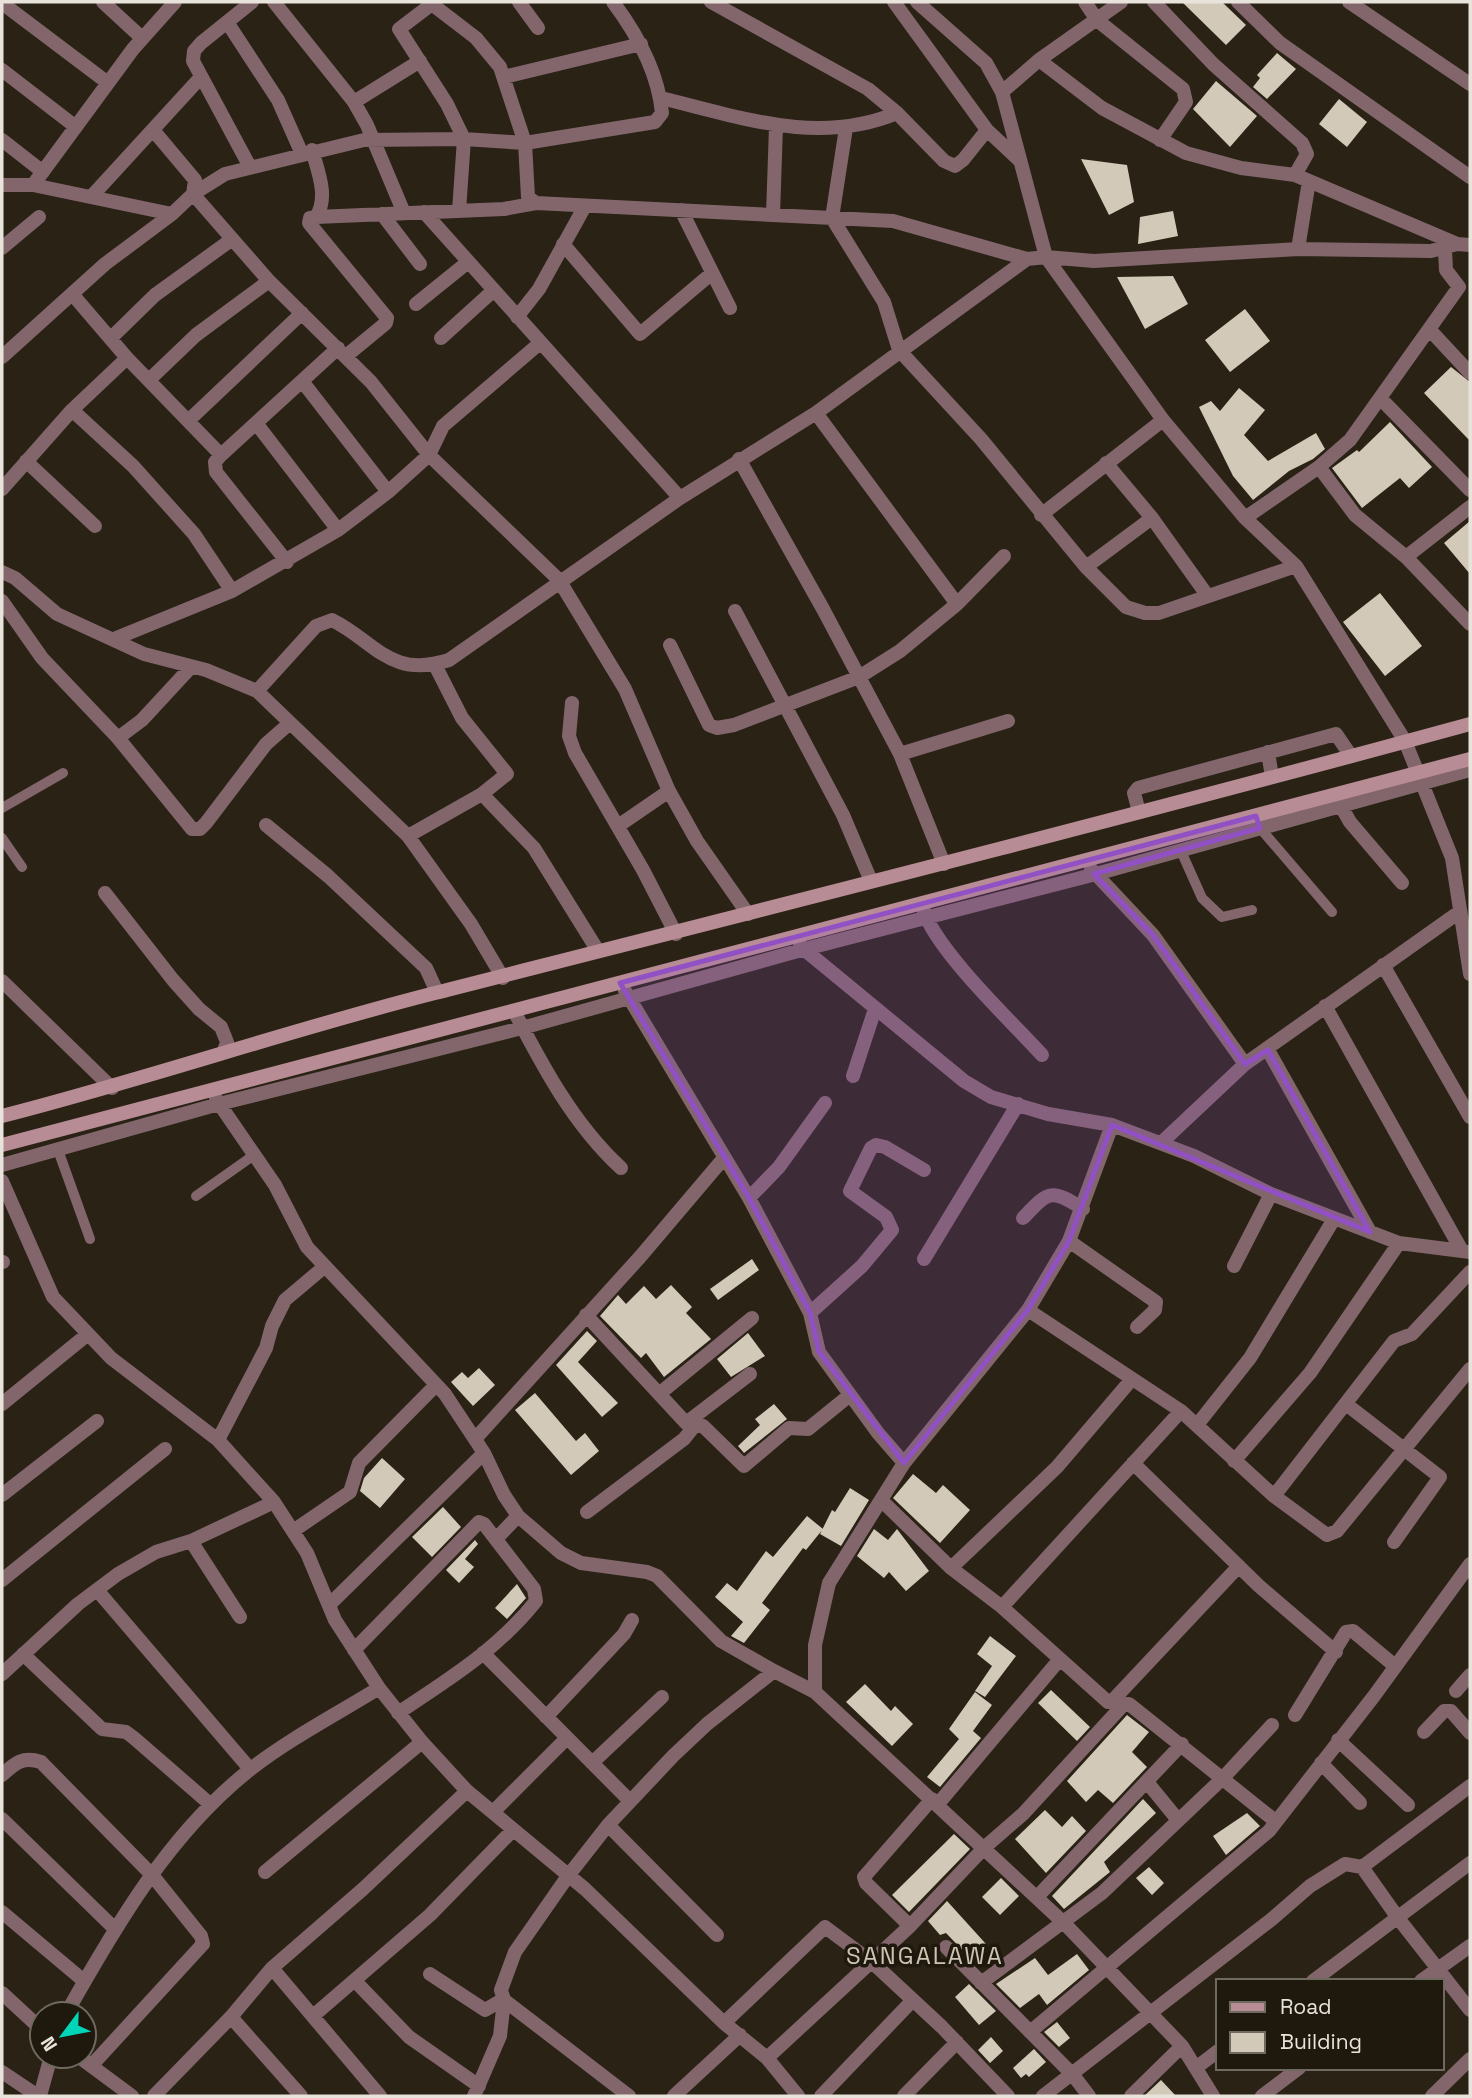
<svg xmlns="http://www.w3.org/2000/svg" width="1472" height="2098" viewBox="0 0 1472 2098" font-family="'Space Grotesk',sans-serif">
<rect width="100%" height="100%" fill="#292215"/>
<path fill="#d2c9b8" d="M1182,2H1222L1246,25L1226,45Z
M1277,53L1296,69L1267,99L1253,87L1260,78L1257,75Z
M1216,81L1257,116L1230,147L1193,109Z
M1339,99L1367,122L1347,147L1319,124Z
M1081,159L1127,165L1134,202L1109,215Z
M1173,211L1178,236L1138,244L1140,217Z
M1173,276L1188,304L1145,329L1117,277Z
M1245,309L1270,341L1230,372L1205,340Z
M1451,367L1470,382V441L1424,393Z
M1239,388L1265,410L1244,435L1268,461L1316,433L1325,449L1313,459L1289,471L1253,500L1233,476L1199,407L1211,401L1220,411Z
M1390,422L1432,467L1409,488L1400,478L1362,508L1332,468L1357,450L1359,452Z
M1470,521V574L1444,543Z
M1380,593L1422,646L1385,676L1343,622Z
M752,1259L759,1270L718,1300L710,1289Z
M671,1285L692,1307L686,1313L711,1339L664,1377L646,1353L641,1358L600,1316L618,1295L626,1304L644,1286L656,1299Z
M587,1331L597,1341L578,1362L618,1403L602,1417L556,1365Z
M748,1333L765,1356L731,1377L717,1359Z
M479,1368L495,1385L473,1406L451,1382L462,1372L468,1378Z
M535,1393L576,1441L585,1433L599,1451L571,1475L515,1410Z
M774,1404L787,1419L744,1453L738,1446L760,1425L755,1419Z
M382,1458L405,1479L380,1508L360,1491L364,1478Z
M913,1474L936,1493L943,1485L970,1510L940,1543L893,1498Z
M850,1488L869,1500L841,1546L820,1534L832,1510L835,1512Z
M443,1507L461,1527L432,1557L412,1537Z
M807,1516L823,1529L806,1550L803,1548L762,1603L770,1610L744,1643L731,1636L743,1622L715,1597L727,1583L737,1591L766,1551L773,1557Z
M874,1529L888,1540L897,1529L929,1571L906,1591L889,1572L884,1578L857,1556Z
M475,1540L478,1544L465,1559L474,1567L459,1583L446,1570Z
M517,1584L526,1598L507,1619L495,1608Z
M990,1636L1016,1656L985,1697L975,1691L992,1666L977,1654Z
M865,1684L891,1711L895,1706L913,1724L892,1746L846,1702Z
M1051,1690L1090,1727L1077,1741L1038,1703Z
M975,1692L992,1705L973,1731L981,1738L940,1787L927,1777L959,1739L949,1729Z
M1127,1715L1149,1732L1132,1752L1147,1767L1113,1803L1098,1790L1086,1802L1067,1781Z
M1143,1799L1156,1813L1104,1862L1110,1872L1064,1909L1052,1896Z
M1045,1810L1062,1827L1072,1816L1086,1831L1046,1873L1015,1839Z
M1247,1813L1260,1826L1226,1855L1213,1836Z
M954,1834L970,1849L909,1912L892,1895Z
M1149,1867L1164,1883L1152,1895L1136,1878Z
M1001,1878L1019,1896L1000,1915L982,1897Z
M947,1901L986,1944L970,1958L946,1933L940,1935L928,1921Z
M1077,1954L1089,1970L1047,2005L1039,1994L1020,2008L996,1984L1035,1958L1048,1975Z
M969,1984L996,2011L979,2025L955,1997Z
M1057,2022L1070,2038L1059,2047L1044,2032Z
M991,2037L1003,2051L990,2063L978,2050Z
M1034,2049L1046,2062L1029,2077L1026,2074L1021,2078L1013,2068Z
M1161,2080L1176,2096H1144Z"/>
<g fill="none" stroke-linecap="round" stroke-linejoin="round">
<path stroke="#82666c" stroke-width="10" d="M2,808L63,773
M1260,828L1332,912
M2,838L22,867
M1181,851L1202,898L1222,917L1252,910
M58,1150L90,1239
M196,1196L254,1155"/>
<path stroke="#82666c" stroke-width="14" d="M103,2L142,38
M274,2L354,102L367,125L404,213
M429,2L476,38L500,67L525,143L655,122L662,113C658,71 637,34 613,2
M519,2L538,28
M711,2L868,89L897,113L944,161L955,166L963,160L987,130
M894,2L987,130L1020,161
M917,2L986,63L1002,92L1046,257L1163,420L1245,518L1296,566L1405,741L1452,858L1470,974
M1085,2L1097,20L1183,89L1186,102L1160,140
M1154,2L1213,64L1302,143L1307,154L1295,175
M1238,2L1280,43L1470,177
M1349,2L1470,84
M2,3L108,83
M432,4L399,29L447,104L464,139L459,211
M227,22L278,100L302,154
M1039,60L1102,108L1186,153L1241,168L1295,175L1457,244L1470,245
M2,70L76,127
M504,77L641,44
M1002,92L1039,60L1121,2
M661,98C740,117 818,146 897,113
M354,102L420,61
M846,128L832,218L884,302L899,350L981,439L1086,567L1126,607L1145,613H1159L1296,566
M153,130L195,180L193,194
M2,140L43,172
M312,150C318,172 329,197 316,217L310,218L309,223L387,318L386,323L346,356
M250,167L193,61L194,51L201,43L252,2
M2,185H33L133,49L175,2
M33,185L172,214L193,194L269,281L371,382L429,455L559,580L625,689L669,791L697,841L748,914
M193,194L225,174L364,140L464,139L525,143L528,197L536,203L893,221L1027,259L1046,257L1094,261L1298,249L1431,251L1457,244
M91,197L201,77
M681,210L730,308
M424,212L680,498
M382,214L420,264
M773,215L776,126
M316,217L504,209L536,203
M563,244L640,334L711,274
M2,248L39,217
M1298,249L1309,181
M416,304L468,262
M517,317L539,289L585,206
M1429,329L1470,373
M111,338L155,295L231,240
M441,338L494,290
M2,357L105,264L172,214
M127,358L221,455L338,348
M149,380L196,335L269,281
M302,381L388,492
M1381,399L1470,490
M72,410L133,466L194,534L232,591L338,530L388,492L429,455L443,426L540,343
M816,413L957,604
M188,421L302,313
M256,423L338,530
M221,455L215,462L216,472L287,562
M739,459L823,609L900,754L944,864
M26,461L95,526
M1106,463L1152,518L1207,595
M1319,467L1355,515L1406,557L1470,624
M2,489L72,410L127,358L73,295
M1041,515L1163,420
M1245,518L1319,467L1350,440L1459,287L1446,270L1445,250
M1406,557L1470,507
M1086,567L1152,518
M2,572L15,578L57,614L144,654L206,670L257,691L408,836L471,924L503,978
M2,601L42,658L118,738L192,829H200L206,823L266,744L290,723
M735,611L843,815L871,881
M114,639L232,591
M670,645L709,725L717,728L734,725L859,677L900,651L957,604L1004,556
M257,691L316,626L332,620C376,642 390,679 449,660L680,498L816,413L1027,259
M572,703L569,736L575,753L643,870L676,934
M118,738L142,720L191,667
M1268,752L1272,777
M900,754L1008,721
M482,794L534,848L598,951
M1337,799L1350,822L1402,883
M1139,812L1134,793L1138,788L1336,734L1351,756
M266,825L328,876L426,968L437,992
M618,826L669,791
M408,836L482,794L507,774L462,718L435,665
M1091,869L1153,935L1245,1064L1161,1143
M105,893L173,980L199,1009L221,1027L227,1042L224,1051
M924,911C937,951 1011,1021 1042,1055
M800,946L964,1081L991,1097L1048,1114L1112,1125L1194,1156L1271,1194L1399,1243L1470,1252
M1383,965L1470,1117
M2,981L112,1088
M625,991L749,1198L810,1313L819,1352L878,1433L904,1463
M1325,1006L1462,1251
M514,1011C543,1067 574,1125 621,1168
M1268,1050L1370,1232
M1245,1064L1458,913
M853,1076L875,1009
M216,1099L275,1185L307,1247L445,1394L484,1453L504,1495L518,1516L561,1553L581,1563L647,1572L657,1576L721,1641L774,1671
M2,1165L219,1104L522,1028L805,949L1096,874L1470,770
M2,1181L53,1297L111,1358L218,1440L274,1502L307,1553L335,1620L379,1688L422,1742L467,1791L585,1889L724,2023L767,2058L798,2096
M749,1198L779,1167L825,1103
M1023,1218C1049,1191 1050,1188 1083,1209
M1069,1241L1156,1302L1155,1310L1137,1327
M924,1259L1018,1104
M2,1262H3
M1234,1266L1271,1194
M1028,1310L1181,1411L1274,1496L1327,1535L1337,1531L1470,1369
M810,1313L862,1266L892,1230L886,1217L850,1191L871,1148L876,1145L885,1147L924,1170
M586,1315L686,1423L703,1426L744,1466L789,1428L808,1429L850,1395
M659,1394L752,1318
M2,1404L88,1334
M1346,1404L1440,1477L1394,1542
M686,1423L750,1374
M1197,1425L1250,1358L1334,1219
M475,1439L640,1257L724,1158
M218,1440L266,1348L272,1326L285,1300L323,1268
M1234,1461L1310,1373L1399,1243
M1133,1463L1259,1586L1336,1652
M2,1495L97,1421
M1274,1496L1394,1341L1412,1334L1470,1272
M882,1501L951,1568L1002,1607L1108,1702L1114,1699L1239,1566
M587,1512L684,1439L696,1424
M293,1531L350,1492L359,1463L436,1385
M496,1539L518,1516
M191,1541L240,1617
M951,1568L1057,1467L1132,1379
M2,1580L165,1449
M97,1590L250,1769
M329,1605L484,1453
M1002,1607L1181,1411
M354,1650L479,1522L484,1524L534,1589L536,1601C498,1649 448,1680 398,1713
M483,1653L630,1801
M23,1654L102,1729L126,1732L134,1738L210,1804
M2,1674L78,1604L118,1574L156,1552L191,1541L274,1502
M1456,1691L1470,1675
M815,1692V1645L829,1583L904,1463L1028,1310L1069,1241L1112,1125
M1295,1715L1346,1632L1353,1631L1395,1666
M546,1717L624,1634L632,1620
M1424,1732L1444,1711H1451L1470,1733
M1338,1740L1408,1805
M592,1763L662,1697
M1321,1763L1360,1803
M2,1775C15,1763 23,1756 41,1762L152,1875L201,1936L203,1944L92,2065
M1147,1782L1178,1820
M938,1804L1060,1659
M493,1812L567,1738
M2,1819L115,1929
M608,1825L717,1935
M1362,1867L1470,1786
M265,1872L422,1742
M1037,1897L1182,1744
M2,1912L84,1981
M910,1926L866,1883L864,1877L932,1799
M946,1947L1073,2075L1089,2096
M272,1968L380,2096
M430,1974L485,2010L497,2003L504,2009
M355,1981L409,2037L479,2086
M1313,1981L1470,1863
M1421,1981L1470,1946
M981,1983L1102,1893L1223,1778L1272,1725
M2,1993L42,2030
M504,2000L629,2096
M66,2014C116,1925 170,1832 252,1768C291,1738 337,1714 379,1688
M313,2016L430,1915L513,1830
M231,2017L301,2096
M724,2023L825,1927L872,1962L942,2027L1008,2096
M1030,2032L1269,1831L1374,1696L1470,1564
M78,2056L132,2096
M767,2058L910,1926L985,1847L1023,1814L1124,1704H1129L1274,1820
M1197,2067L1218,2051
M2,2072L38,2096
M40,2096L51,2056
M154,2096L231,2017L272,1968L363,1889L467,1791
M474,2096L500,2036L504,2000L501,1990L515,1952L568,1876L608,1825L673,1756L707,1724L774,1671L815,1692L1065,1924L1182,2046L1213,2096
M674,2096L740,2035
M821,2096L912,2001
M904,2096L957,2042
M1043,2096L1272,1919L1310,1886L1345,1864L1362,1867L1398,1918L1470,2010
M1131,2096L1182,2046
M1262,2096L1299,2068
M1432,2096L1470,2059"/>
<path stroke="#b88c95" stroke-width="14" d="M2,1116C147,1079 289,1030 435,993C781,905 1126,818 1470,724
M2,1145L1470,759"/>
</g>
<path fill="#9151c5" fill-opacity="0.2" stroke="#9151c5" stroke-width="5" stroke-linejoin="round" d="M1256,816L1260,828L1094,874L1153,935L1245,1064L1268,1050L1370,1232L1112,1125L1069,1241L1028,1310L904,1463L819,1352L810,1313L749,1198L620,983Z"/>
<g text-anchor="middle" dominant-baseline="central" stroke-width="7" stroke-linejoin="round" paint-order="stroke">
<g font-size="24" letter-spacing="2" fill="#ccc3b2" stroke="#1f180c">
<text x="925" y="1955">SANGALAWA</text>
</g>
</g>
<rect width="1472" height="2098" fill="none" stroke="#e8e4db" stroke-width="7"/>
<rect x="1216" y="1979" width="228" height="91" fill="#1f180c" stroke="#6f6a5f" stroke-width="2"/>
<rect x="1230" y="2002" width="35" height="10" fill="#b88c95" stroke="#6f6a5f" stroke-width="2"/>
<text x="1280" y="2014" font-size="21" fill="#e8e4db">Road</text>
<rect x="1230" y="2032" width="35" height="21" fill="#d2c9b8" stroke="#6f6a5f" stroke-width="2"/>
<text x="1280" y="2049" font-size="21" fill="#e8e4db">Building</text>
<g transform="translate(63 2035) rotate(238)"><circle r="33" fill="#1f180c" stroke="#6f6a5f" stroke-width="2"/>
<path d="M0-5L12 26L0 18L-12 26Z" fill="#00d5b7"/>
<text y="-10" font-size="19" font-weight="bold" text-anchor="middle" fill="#e8e4db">N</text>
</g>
</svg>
